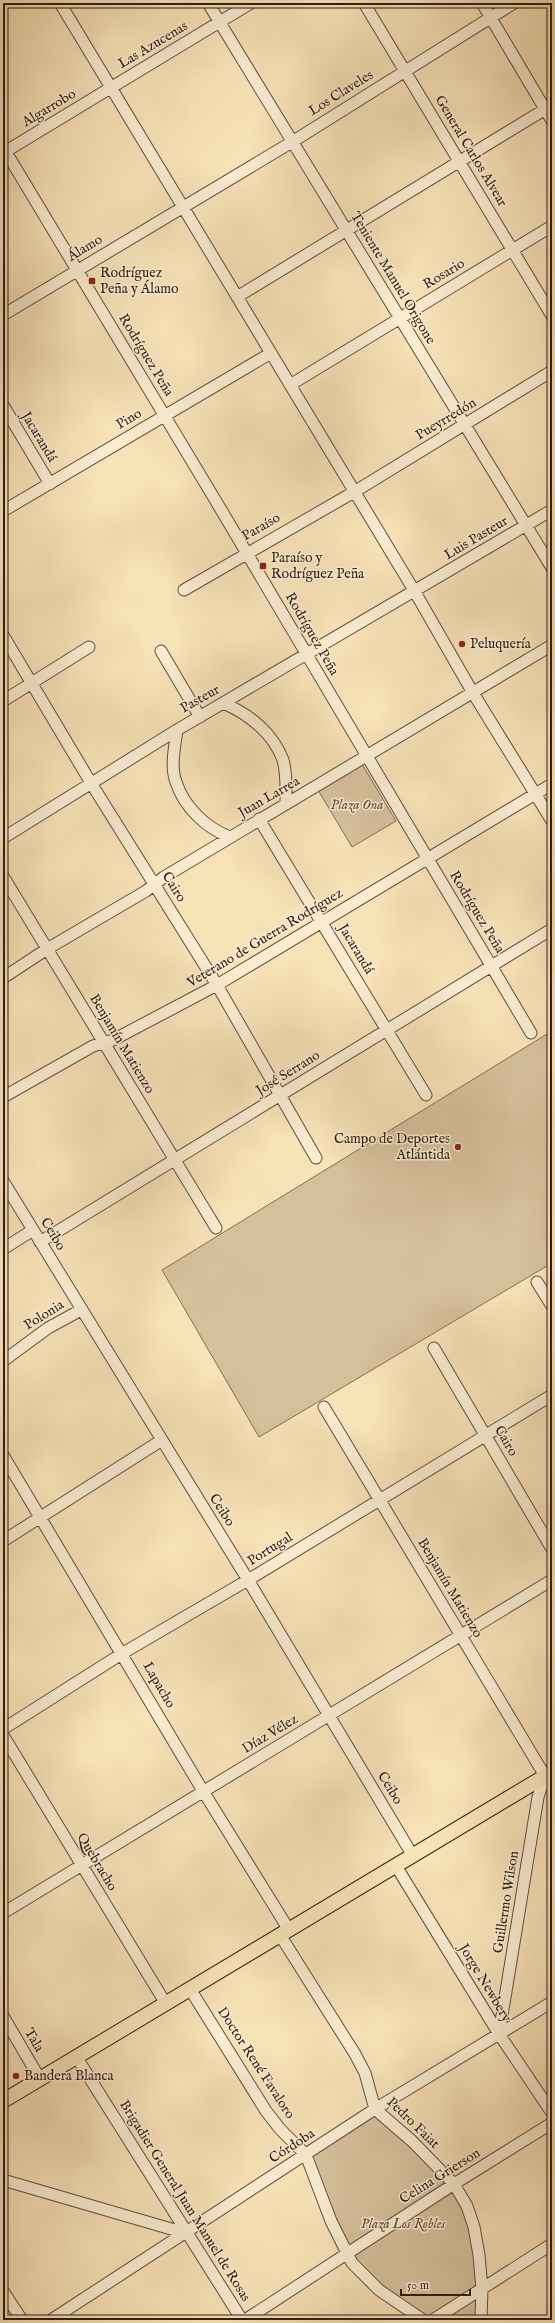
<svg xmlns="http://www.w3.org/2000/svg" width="555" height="2323" viewBox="0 0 555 2323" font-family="'IM FELL English',serif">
<rect width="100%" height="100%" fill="#f8e2b8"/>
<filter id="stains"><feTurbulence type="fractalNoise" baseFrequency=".005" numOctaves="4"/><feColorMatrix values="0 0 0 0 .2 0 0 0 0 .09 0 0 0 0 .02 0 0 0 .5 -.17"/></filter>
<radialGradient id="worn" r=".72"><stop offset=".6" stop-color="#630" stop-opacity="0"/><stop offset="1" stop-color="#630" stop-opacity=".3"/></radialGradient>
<path fill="#d6c09c" stroke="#826e58" d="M362,764L396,821L352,847L318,790Z
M552,1031V1263L259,1437L162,1270Z
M375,2109L454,2184L474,2227L481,2320H423L361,2274L306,2155Z"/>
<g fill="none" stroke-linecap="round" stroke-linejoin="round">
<g stroke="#614d3d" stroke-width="13">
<path id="minor" d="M60,3L415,592L473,693L552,821
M208,3L552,568
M364,3L552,316
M482,3L552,121
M3,147C181,441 357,737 531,1033
M3,153L251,3
M237,297L552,105
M3,315L292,142L514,3
M290,385L552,226
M3,405L50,484
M3,511L271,353
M184,590L354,492L552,371
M3,635L91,783L217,985L316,1158
M161,651L200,717
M3,701L89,647
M223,703C249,714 273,733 283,760C287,774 286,790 286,804
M177,730C175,746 170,766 176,782C184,807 206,828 230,837
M259,819L426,1095
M3,838L177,730L552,510
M3,876L216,1228
M3,978L47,949L146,891L164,877L552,645
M3,1097L93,1046L113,1040L217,985L552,784
M3,1181L248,1580L413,1856
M40,1242L552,929
M3,1249L33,1230
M537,1282L552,1306
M434,1348L552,1549
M3,1361L48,1328L81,1310
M324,1407L545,1776L552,1783
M3,1455L203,1791L289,1930
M3,1541L162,1440
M3,1729L123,1653L248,1580L552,1395
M3,1735L166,2004
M396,1866L499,2034L552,2113
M3,1913L552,1580
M280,1935L355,2054L365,2073L375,2109L412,2141L454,2184L467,2206L474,2227L479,2255L482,2289L481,2320
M190,1989L266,2111L280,2129L306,2155L331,2221L352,2263L379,2290L423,2320
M3,2016L40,2079
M499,2034L538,1797L545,1776
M77,2058L242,2320
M3,2180L185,2233
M3,2291L22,2320
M51,2320L375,2109L552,2002
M245,2320L454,2184L552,2123
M433,2320L552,2244"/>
</g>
<g stroke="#2f1b14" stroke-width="16">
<path id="major" d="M3,2101L552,1772"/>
</g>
<use href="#minor" stroke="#faecd1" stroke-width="11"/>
<use href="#major" stroke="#f8e2b8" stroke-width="14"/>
</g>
<g fill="#8f2418" stroke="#faecd1" stroke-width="1.5">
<rect x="88" y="277" width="8" height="8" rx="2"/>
<rect x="259" y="562" width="8" height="8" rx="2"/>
<circle cx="462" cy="644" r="4"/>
<circle cx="458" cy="1147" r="4"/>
<circle cx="16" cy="2076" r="4"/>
</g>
<g text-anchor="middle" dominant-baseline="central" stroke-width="3" stroke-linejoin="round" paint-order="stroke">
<g font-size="14" fill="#2f1b14" stroke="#faecd1">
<text transform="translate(153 45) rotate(-31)">Las Azucenas</text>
<text transform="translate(341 93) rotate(-32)">Los Claveles</text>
<text transform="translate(49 108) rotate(-31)">Algarrobo</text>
<text transform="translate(471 151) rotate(59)">General Carlos Alvear</text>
<text transform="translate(85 248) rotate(-31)">Álamo</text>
<text transform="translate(444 274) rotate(-31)">Rosario</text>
<text transform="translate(393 278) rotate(59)">Teniente Manuel Origone</text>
<text transform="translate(146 355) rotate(59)">Rodríguez Peña</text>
<text transform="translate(129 419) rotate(-31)">Pino</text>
<text transform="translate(446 419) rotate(-31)">Pueyrredón</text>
<text transform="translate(39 437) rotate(59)">Jacarandá</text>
<text transform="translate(261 527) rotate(-30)">Paraíso</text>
<text transform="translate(476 538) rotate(-31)">Luis Pasteur</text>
<text transform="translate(312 634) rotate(60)">Rodríguez Peña</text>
<text transform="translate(200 699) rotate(-30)">Pasteur</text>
<text transform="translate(269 797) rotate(-30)">Juan Larrea</text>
<text transform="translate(174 887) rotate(58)">Cairo</text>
<text transform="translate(477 912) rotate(59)">Rodríguez Peña</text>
<text transform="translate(265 938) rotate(-31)">Veterano de Guerra Rodríguez</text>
<text transform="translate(356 949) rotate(59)">Jacarandá</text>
<text transform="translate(122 1044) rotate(59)">Benjamín Matienzo</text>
<text transform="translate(288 1073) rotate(-32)">José Serrano</text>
<text transform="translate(53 1234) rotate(59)">Ceibo</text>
<text transform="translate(44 1315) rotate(-32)">Polonia</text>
<text transform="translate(506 1441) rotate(60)">Cairo</text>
<text transform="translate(222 1510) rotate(58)">Ceibo</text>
<text transform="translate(270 1549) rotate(-32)">Portugal</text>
<text transform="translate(450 1588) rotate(59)">Benjamín Matienzo</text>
<text transform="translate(159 1685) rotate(60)">Lapacho</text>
<text transform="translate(270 1734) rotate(-31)">Díaz Vélez</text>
<text transform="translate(390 1788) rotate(59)">Ceibo</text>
<text transform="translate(97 1862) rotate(59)">Quebracho</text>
<text transform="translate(506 1902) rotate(-81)">Guillermo Wilson</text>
<text transform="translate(485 1983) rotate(59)">Jorge Newbery</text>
<text transform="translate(34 2040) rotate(60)">Tala</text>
<text transform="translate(256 2063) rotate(57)">Doctor René Favaloro</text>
<text transform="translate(413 2123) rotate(44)">Pedro Faiat</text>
<text transform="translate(292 2146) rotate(-33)">Córdoba</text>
<text transform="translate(440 2176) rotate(-32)">Celina Grierson</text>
<text transform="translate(185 2201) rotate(58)">Brigadier General Juan Manuel de Rosas</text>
</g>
<g font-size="14" fill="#2f1b14" stroke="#faecd1" text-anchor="start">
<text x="100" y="273">Rodríguez<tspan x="100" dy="16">Peña y Álamo</tspan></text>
<text x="271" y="558">Paraíso y<tspan x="271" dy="16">Rodríguez Peña</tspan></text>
<text x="470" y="644">Peluquería</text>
<text x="450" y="1139" text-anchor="end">Campo de Deportes<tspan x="450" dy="16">Atlántida</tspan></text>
<text x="24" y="2076">Bandera Blanca</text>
</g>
<g font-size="14" font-style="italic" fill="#614d3d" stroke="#faecd1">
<text x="357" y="805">Plaza Ona</text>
<text x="403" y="2224">Plaza Los Robles</text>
</g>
</g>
<rect width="555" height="2323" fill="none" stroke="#f8e2b8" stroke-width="16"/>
<rect x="4" y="4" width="547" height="2315" fill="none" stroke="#2f1b14" stroke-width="2"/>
<rect x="8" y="8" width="539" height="2307" fill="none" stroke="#2f1b14"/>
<path d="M401 2289v6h69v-6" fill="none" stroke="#2f1b14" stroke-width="2"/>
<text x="407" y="2289" font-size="12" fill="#2f1b14" stroke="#faecd1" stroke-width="3" paint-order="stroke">50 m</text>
<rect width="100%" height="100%" filter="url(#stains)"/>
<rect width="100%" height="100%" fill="url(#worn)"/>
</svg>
